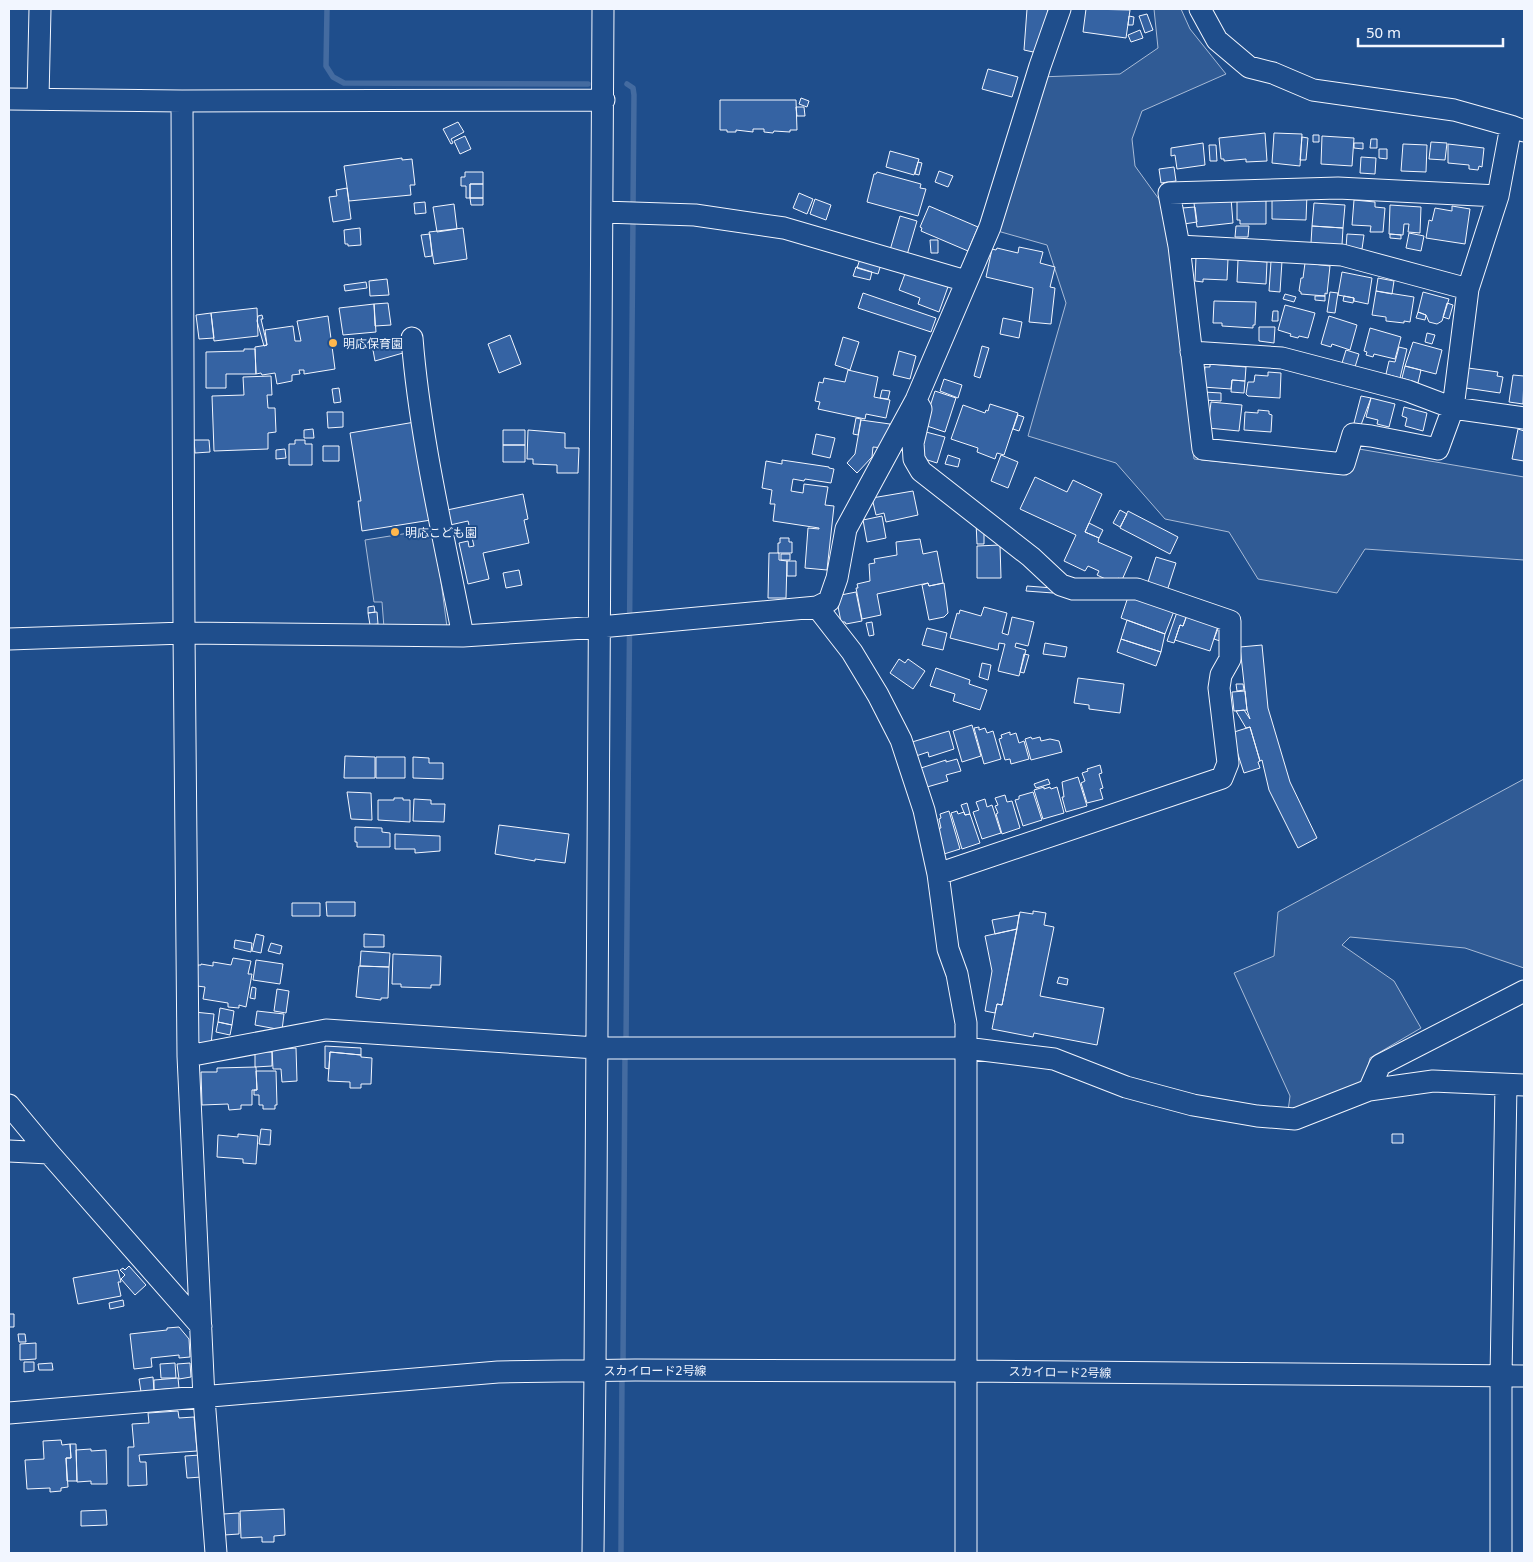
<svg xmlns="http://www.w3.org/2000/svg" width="1533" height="1562" viewBox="0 0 1533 1562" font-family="'Noto Sans','Noto Sans JP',sans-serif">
<rect width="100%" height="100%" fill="#1f4e8c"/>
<path fill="#305b95" stroke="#a8bbd7" d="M1154,9H1181L1190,29L1226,74L1142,111L1132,139L1135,166L1161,202L1166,216L1194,459L1347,475L1359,449L1524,477V560L1365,549L1337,593L1258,579L1229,532L1165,519L1116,463L1028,436L1066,303L1047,245L994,230L1039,77L1120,74L1158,48Z
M434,529L447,627L384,628L382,602H374L365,540Z
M1524,779V968L1465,948L1350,937L1342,945L1394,981L1421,1028L1370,1058L1364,1084L1288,1111L1290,1096L1234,973L1274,956L1278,912Z"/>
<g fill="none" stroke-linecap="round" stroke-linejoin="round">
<path stroke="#446ba0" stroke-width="5.5" d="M327,9L326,66L333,77L344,83L588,84
M627,84L633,88L634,95L633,209
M626,1044L633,218
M623,1366L625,1053
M621,1553L622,1375"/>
</g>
<path fill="#3563a3" stroke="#f2f6ff" d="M1027,9H1048L1045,29L1038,53L1024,50Z
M1086,9L1130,10L1126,38L1083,32Z
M1147,14L1153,30L1145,33L1139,16Z
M1129,16L1134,17L1133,25H1128Z
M1140,30L1143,38L1131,42L1128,35Z
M988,69L1018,77L1012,97L982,89Z
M801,98L809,101L807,107L799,104Z
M720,100H796L797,130H790V132L774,131L773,133L764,132V129H753V132L736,130V132H727V130H720Z
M796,107H804L805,116H797Z
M458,122L464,132L451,139L453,143L451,144L443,129Z
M1265,133L1267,161L1246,162V159L1224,161V159H1221L1219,138Z
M1274,133L1302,134L1300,166L1272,163Z
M1313,135H1319V142H1313Z
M465,136L471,149L460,154L454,141Z
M1322,136L1354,138L1352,166L1321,164Z
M1302,137L1308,138L1306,160H1300Z
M1371,139H1377V148H1370Z
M1431,142L1447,143L1445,160L1429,159Z
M1203,143L1205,165L1177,169L1175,155L1171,156V148Z
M1354,143H1363V149L1354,148Z
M1403,144L1427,145L1426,172L1401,171Z
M1448,144L1484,148L1482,167L1479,166L1478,170L1469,169V165L1448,163Z
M1209,145H1216L1217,161H1210Z
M1379,149H1387V159L1379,158Z
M890,151L919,159L914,175L886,167Z
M1361,157L1376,158L1375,174L1360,173Z
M402,158V160L412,159L415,185H410L411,195L349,201L344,166Z
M918,162L922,163L919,175L915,174Z
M1174,167L1176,181L1161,183L1159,169Z
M939,171L953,176L948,187L935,182Z
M465,172H483V184H470V198H466V186H461V177H465Z
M877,172L921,184L920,188L926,189L918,216L867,202L874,174H876Z
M470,184H483V198H470Z
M347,188L351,219L333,222L329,197L337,196L336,190Z
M799,193L813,199L807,214L793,208Z
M1272,193L1307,194L1306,220L1272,219Z
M1237,195H1266V224H1240V220H1237Z
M470,198H483V205H471Z
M1231,198L1233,223L1197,227L1194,203Z
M815,199L831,205L826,220L810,214Z
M1354,200L1375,202V207L1385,208L1383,232H1370L1371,226L1352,225Z
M425,202L426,213L415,214L414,203Z
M1314,203L1345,205L1343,228L1312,226Z
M454,204L457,229L437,232L433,207Z
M1390,205L1421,207L1420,233L1408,232L1409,224H1404L1403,235L1389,234Z
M929,206L978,227L968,251L921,231L922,228L920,227Z
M1452,206L1470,209L1465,244L1426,238L1429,220L1432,221L1435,208L1452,211Z
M1195,207L1197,222L1184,224L1182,208Z
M900,216L917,221L907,255L890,250Z
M1236,226H1249L1248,237H1235Z
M1312,226L1343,228L1342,245L1311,243Z
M360,228L361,245L348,246V244H345L344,230Z
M463,228L467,259L434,264L429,232Z
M1409,233L1424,236L1421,251L1406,248Z
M430,234L432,256L425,257L421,235Z
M1347,234L1364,235L1362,249L1346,248Z
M1390,234L1401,235V239L1390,238Z
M930,240H938V253H931Z
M1019,247L1043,252L1040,263L1055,267L1050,287L1055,288L1051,324L1029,322L1033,288L986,277L992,249L996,250L997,248L1018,253Z
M861,256L882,261L878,274L857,268Z
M1196,257L1228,259L1227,280L1203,279V282L1195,281Z
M1238,260L1267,262L1266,284L1237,282Z
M1271,261H1282L1280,292L1269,291Z
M1305,263L1330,266L1327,294L1325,293V296L1301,294V292L1299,291L1301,278H1303Z
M856,267L872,272L870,280L853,276Z
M906,271L949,284L939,312L918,304L920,298L899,290Z
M1342,272L1372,278L1368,304L1354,301V298L1338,295Z
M1378,278L1394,281L1392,294L1376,291Z
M387,279L389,295L370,296L369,281Z
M366,282L367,288L345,291L344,285Z
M1376,291L1414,297L1410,322L1404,321V323L1386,321V317L1372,315Z
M1330,292L1338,293L1335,313L1327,312Z
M1423,292L1449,299L1442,321L1437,324L1429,322L1426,315L1418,312Z
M863,293L936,318L931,332L858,308Z
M1285,294L1296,297L1294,302L1283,299Z
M1315,296H1325V301L1315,300Z
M1344,296L1354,298L1353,303L1343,301Z
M1214,301L1256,302L1255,325H1253V328L1222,326V323H1213Z
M388,303L391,325L375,326L374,304Z
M1447,303L1453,305L1449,319L1443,317Z
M374,304L376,332L343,335L339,308Z
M1285,305L1315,313L1308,338L1299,336L1298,338L1290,336L1291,334L1278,330Z
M257,308L258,336L214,341L211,313Z
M1273,311H1278V321H1272Z
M1418,312L1426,315L1425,320L1416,318Z
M211,313L214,338L199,339L196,315Z
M262,315L263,319H261L267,345L264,346L257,321L258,316Z
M328,316L335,369L304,374V370H299L300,374L292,375V381L277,384L275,373L262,375L261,373L256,374L255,347L267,345L265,330L293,326L295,341H301L297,321Z
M1329,316L1357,325L1350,350L1332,344L1331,347L1321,344Z
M1003,318L1022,322L1019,338L1000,334Z
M1259,327H1275L1274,343L1259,341Z
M1370,328L1401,337L1395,359L1374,354L1373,357L1366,355L1367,352L1364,351Z
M1427,333L1435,335L1432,344L1425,342Z
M510,335L521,364L499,373L488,344Z
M398,337L399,344L378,348L377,342Z
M843,337L859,342L850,370L835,365Z
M1413,342L1442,350L1436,374L1405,366Z
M402,345L403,353L375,361L373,350Z
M982,346L989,348L980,378L974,376Z
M1399,347L1407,349L1400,378L1386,374L1389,361L1395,362Z
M244,349H255L256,374H226V388H206V352L244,351Z
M1346,350L1359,354L1355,367L1342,363Z
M899,351L916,356L910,379L893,375Z
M1210,364L1246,367L1245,381L1232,380L1231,389L1203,387L1205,367H1210Z
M1405,366L1421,370L1418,383L1402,378Z
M1468,368L1498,372L1497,376L1503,377L1500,393L1466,388Z
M848,370L878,377L874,397L890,400L886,418L866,414L865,419L818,409L820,402L815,401L819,382L823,383L824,378L845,382Z
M1268,372L1281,373L1280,398L1248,396L1246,394L1248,382H1254L1255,375L1268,376Z
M1513,375L1524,376L1523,404L1509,402Z
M271,376L272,395H267L268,408H275L276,432L268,433V449L214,451L212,396L244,395L243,377Z
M944,379L962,385L958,398L940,391Z
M1232,380L1245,381L1244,393L1231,392Z
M339,388L341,402L334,403L332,389Z
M882,390L890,391L888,399L880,398Z
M935,391L956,398L945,432L924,425Z
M1204,392L1221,393V401L1204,400Z
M1361,396L1371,398L1361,425L1354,423Z
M1371,398L1395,404L1389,427L1377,424L1378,420L1366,417Z
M1211,402L1242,405L1239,431L1208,428Z
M990,404L1018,413L1004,455L997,453L995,459L977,452L978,448L951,439L963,405L985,413L986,410L988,411Z
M1404,407L1427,413L1423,431L1405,426L1407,418L1402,416Z
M1258,410L1269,411V414L1272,415L1271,432L1244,430L1245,412L1258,413Z
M327,412H343V427L328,428Z
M1018,415L1024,417L1019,431L1013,429Z
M856,418L861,419L858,435L853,434Z
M861,420L890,424L888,441L883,448L873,447L872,457L857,473L847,463L855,454Z
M415,422L431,520L362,531L358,501H361L350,433Z
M313,429L314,438H304V430Z
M1518,429L1524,431V461L1512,459Z
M503,430H525V445H503Z
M528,430L565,433V448H579L578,473H557V465L533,464V459H527Z
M926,432L945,437L937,463L918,457Z
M816,434L835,438L830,458L812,454Z
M194,440H209L210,452L195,453Z
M295,440H305V444H312V465H289V444H295Z
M503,445H525V462H503Z
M323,446H339V461H323Z
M285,449L286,458L276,459V450Z
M948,455L960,459L958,467L945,464Z
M1001,455L1018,462L1008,488L991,481Z
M782,460L829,467V468L834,469L831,483L805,479L804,481L793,479L791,491L803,493L804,484L828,487L825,505L834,506L827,570L805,568L808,528L819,529V528L773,521L775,504H770L772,490L762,488L766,461L782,464Z
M1035,477L1067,492L1073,480L1102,494L1085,532L1099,538L1098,542L1132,557L1122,580L1118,578L1116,584L1097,575L1099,571L1088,566L1085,571L1064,561L1076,535L1020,509Z
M913,491L918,515L886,522L884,513L876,515L872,498Z
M523,494L528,519L524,520L529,543L483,553L489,579L468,584L459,543L468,541L469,547L474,546L468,521L450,525L447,510Z
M1120,510L1127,514L1120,527L1113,523Z
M1128,511L1178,537L1170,554L1120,528Z
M882,516L886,538L867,542L863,520Z
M984,521V544H977L976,522Z
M1089,523L1103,530L1099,538L1085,532Z
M780,538H789V542H792V553H778V543H780Z
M920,539L923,554L937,551L943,583L929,586L928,583L877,594L881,615L862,619L856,588H858L857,584L870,581L869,564L875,563L874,559L897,555L896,542Z
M1000,545L1001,578H977V546Z
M769,553H779V560L787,561L786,598H768Z
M781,554H790V560H781Z
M1156,557L1176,563L1167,591L1147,585Z
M787,561H796V576H787Z
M519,570L522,585L506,588L503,573Z
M928,583L929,586L944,583L948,613L944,617L929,620L922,585Z
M1027,586L1053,588V593L1026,591Z
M856,592L862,621L846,624L845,622H841L836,596Z
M1129,594L1174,611L1165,634L1121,618Z
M374,606L375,612L368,613V607Z
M984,607L1007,613L1002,633L1008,635L1012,617L1034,622L1028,646L1016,643L1015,647L1026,650L1019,676L998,671L1005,644L999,643L998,650L950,638L957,613L959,614L960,610L981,616Z
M377,612L378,624L370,625L368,613Z
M1177,612L1187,615L1183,626L1180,625L1174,643L1167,641Z
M1187,615L1218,626L1210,651L1175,640L1180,625L1183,626Z
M1127,620L1165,634L1161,652L1121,639Z
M872,622L874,635L869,636L866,623Z
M1219,626L1224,628L1220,641L1214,639Z
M927,628L947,633L943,650L922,645Z
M1121,639L1161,652L1156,666L1117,652Z
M1045,643L1067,647L1065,657L1043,654Z
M1262,645L1268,708L1290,782L1317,838L1298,848L1269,790L1262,760L1260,761L1250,727L1246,728L1236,711L1244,710L1250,719L1247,710L1240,647Z
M1024,654L1029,655L1024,673L1020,672Z
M899,659L905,663L908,659L925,671L913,689L890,673Z
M982,663L991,665L988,680L979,677Z
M936,668L970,680L969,684L987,690L980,710L953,701L955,694L930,686Z
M1078,678L1124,684L1120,713L1089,709V705L1074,703Z
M1236,684H1243L1244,690L1237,691Z
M1245,691L1247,710L1234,711L1232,692Z
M972,725L981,756L962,762L953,731Z
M979,727V730L985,728L987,733L993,731L1001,759L984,764L974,728Z
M1250,727L1260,761L1258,762L1260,768L1244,773L1231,733Z
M949,731L954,749L929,757L928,752L916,756L912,742Z
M1010,732V735L1016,733L1019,743L1024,741L1029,759L1011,764L1010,759L1005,760L999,739L1002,738L1001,735Z
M1031,737L1032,739L1040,737L1041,741L1050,739L1059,741L1062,752L1031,760L1025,739Z
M345,756L375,757V778H344Z
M376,757H405V778H376Z
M413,757L429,758V763H443V779L413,778Z
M957,759L961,771L946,775L948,781L927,787L921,768L946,760V762Z
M1100,765L1102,773L1099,774L1103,788L1100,789L1103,799L1087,803L1081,783L1085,781L1082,773L1088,771L1087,769Z
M1078,777L1087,806L1066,812L1062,797H1064L1062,782Z
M1048,779L1050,784L1036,788L1034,784Z
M1044,787V789L1050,787L1051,789L1057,787L1064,813L1043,819L1034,790Z
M347,792L371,793L372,820L351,819Z
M1033,792L1042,820L1023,826L1015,800L1019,799V796Z
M1005,795L1007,802L1012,801L1020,828L1002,834L996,814L998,813L995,806L998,805L995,798Z
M394,798H403V800H410V822L378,820V800H394Z
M414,799L431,800V804H445L444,822L413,821Z
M985,799L987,807L992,805L1001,833L982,839L973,812L979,810L976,802Z
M967,803L970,814L965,815L961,805Z
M949,811L960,849L944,854L936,829L941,828L939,819L941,818L940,814Z
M957,811L958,814L964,812L965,815L970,814L980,843L962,849L951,813Z
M499,825L569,834L565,863L535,859V861L495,854Z
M355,827L382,828V832L390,833V847H357V842H355Z
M395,834L440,836V851L415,853V849H395Z
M326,902H355V916H327Z
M292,903H320V916H292Z
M1033,911L1046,913L1044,925L1054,927L1040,996L1104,1008L1097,1045L1034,1033L1033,1037L992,1029L997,1004L1002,1005L1020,912L1033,914Z
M1019,915L1017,929L995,934L992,920Z
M1017,929L1002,1005L997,1004L995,1013L985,1011L992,971L985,936Z
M256,934L264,936L261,953L252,951Z
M364,934L384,935V947H364Z
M235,940L252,943L251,952L234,948Z
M271,943L282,946L280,954L268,951Z
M361,951L390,953L389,967L360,966Z
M393,954L441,956L440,985H431V988L401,987V984H392Z
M233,958L251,961L248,974H252L246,1007L239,1005V1008L228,1007V1003L203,999L205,987L197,986L195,983L198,965H201V964L213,966V962L231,965Z
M256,960L283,964L280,984L253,980Z
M359,966L389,967L388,998H381V1000L356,997Z
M1059,977L1068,979L1067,985L1057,983Z
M252,987L256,988L255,999L250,998Z
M277,989L289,991L286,1013L274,1011Z
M220,1008L234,1011L232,1025L218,1022Z
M257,1011L284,1014L282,1030L255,1025Z
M194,1012L214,1014L211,1045L191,1043Z
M218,1022L232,1025L230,1035L216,1032Z
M325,1046L361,1048V1055L330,1052L329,1069L325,1068Z
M296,1048L297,1081L282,1082L281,1069H273L272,1050Z
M255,1052H272V1066L255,1067Z
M330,1052L361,1055V1057L372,1058L371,1084H361V1088H350V1082L328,1081Z
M256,1067L257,1090H252V1105H241V1109L229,1110L228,1104L202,1105L201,1072H217V1068Z
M256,1071H276L277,1105H275V1109H263V1105H259V1095H254V1090H257Z
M261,1129L271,1130L270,1145L259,1144Z
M238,1134L258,1136L256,1164L243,1163V1159L217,1157L218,1135L238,1137Z
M1392,1134H1403V1143H1392Z
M129,1266L146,1285L135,1295L121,1279L125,1275L120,1270L123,1268L125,1270Z
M118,1270L121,1282H118L121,1296L78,1304L73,1278Z
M123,1300L124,1306L110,1309L109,1303Z
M9,1314H14V1327H9Z
M179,1327L189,1339L190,1357L179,1358V1355L151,1358L152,1367L134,1369L130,1334L167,1330V1328Z
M18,1334H25L26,1342H19Z
M36,1343V1359L20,1360V1344Z
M24,1362H34V1371L24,1372Z
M52,1363L53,1370H39L38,1364Z
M175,1363L176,1378H161L160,1364Z
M190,1363L191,1377L179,1379L177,1364Z
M153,1377L154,1391L141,1392L139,1379Z
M178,1378L179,1388L154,1390V1380Z
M178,1411L179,1418L194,1417L197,1451L139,1455L140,1462H146L147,1485L128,1486V1447H134L132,1424L149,1423L148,1413Z
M61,1440L62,1445L70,1444L71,1458H66L68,1487L61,1488V1491L50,1492V1488L27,1489L25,1460L44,1459L43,1441Z
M70,1444H76L77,1481H67L66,1458H71Z
M91,1449V1451L106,1450L107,1484H91V1481L77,1482L76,1450Z
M200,1455L202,1477L187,1478L185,1456Z
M284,1509L285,1535L274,1536V1542H262V1537L241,1538L240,1511Z
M106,1510L107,1525L81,1526V1511Z
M239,1513V1534L224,1535L223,1514Z"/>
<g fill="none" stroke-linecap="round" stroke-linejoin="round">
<g stroke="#f2f6ff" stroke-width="23">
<path id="minor" d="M1200,9L1217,40L1249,67L1273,73L1313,90L1454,110L1511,126L1524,131
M9,99L182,101L604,100
M38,99L40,9
M182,101L184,633L188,1056L204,1398L216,1553
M1498,196L1338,188L1169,193L1179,246L1203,449L1344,464L1353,434L1371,436L1438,449L1453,408L1468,289L1498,196L1511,126
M603,212L695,215L784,228L966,281
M1179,246L1342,255L1468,289
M412,338C420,438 444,538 463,636
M1191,352L1282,358L1408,391L1453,408L1524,418
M918,404L921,409L913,443L914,459L921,471L1031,557L1061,585L1073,589H1137L1230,621V659L1221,675L1219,688L1228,763L1222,778L938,874
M817,607L852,652L878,695L901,740L924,810L938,874L948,949L957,974L966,1023V1553
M9,639L184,633L463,636L600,627L817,607L829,601L837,578L846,529L916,400L990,227L1040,66L1060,9
M188,1056L326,1030L596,1048H966L1054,1059L1126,1087L1193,1105L1257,1116L1295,1119L1369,1090L1433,1081L1524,1085
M1369,1090L1380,1065L1524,991
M9,1105L49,1153L201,1326
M9,1151L49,1153
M9,1413L498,1372L635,1370L967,1371L1524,1376
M593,1553L595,1370L603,9
M1501,1553V1377L1506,1085"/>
</g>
<use href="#minor" stroke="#1f4e8c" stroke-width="21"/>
</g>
<g fill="#ffb74d" stroke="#1f4e8c" stroke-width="2">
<circle cx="333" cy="343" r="5"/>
<circle cx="395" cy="532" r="5"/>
</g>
<g text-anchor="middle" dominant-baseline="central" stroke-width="4" stroke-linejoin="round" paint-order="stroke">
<g font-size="12" fill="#f2f6ff" stroke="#1f4e8c" text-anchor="start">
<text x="343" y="343">明応保育園</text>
<text x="405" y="532">明応こども園</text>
</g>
<g font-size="12" fill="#f2f6ff" stroke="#1f4e8c">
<text x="655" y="1370">スカイロード2号線</text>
<text transform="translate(1060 1372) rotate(1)">スカイロード2号線</text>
</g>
</g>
<rect width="1533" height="1562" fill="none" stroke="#f2f6ff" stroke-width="20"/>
<path d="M1358 38v8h145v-8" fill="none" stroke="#f2f6ff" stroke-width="2.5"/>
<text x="1366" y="38" font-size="15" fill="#f2f6ff" stroke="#1f4e8c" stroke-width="4" paint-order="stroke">50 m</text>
</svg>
